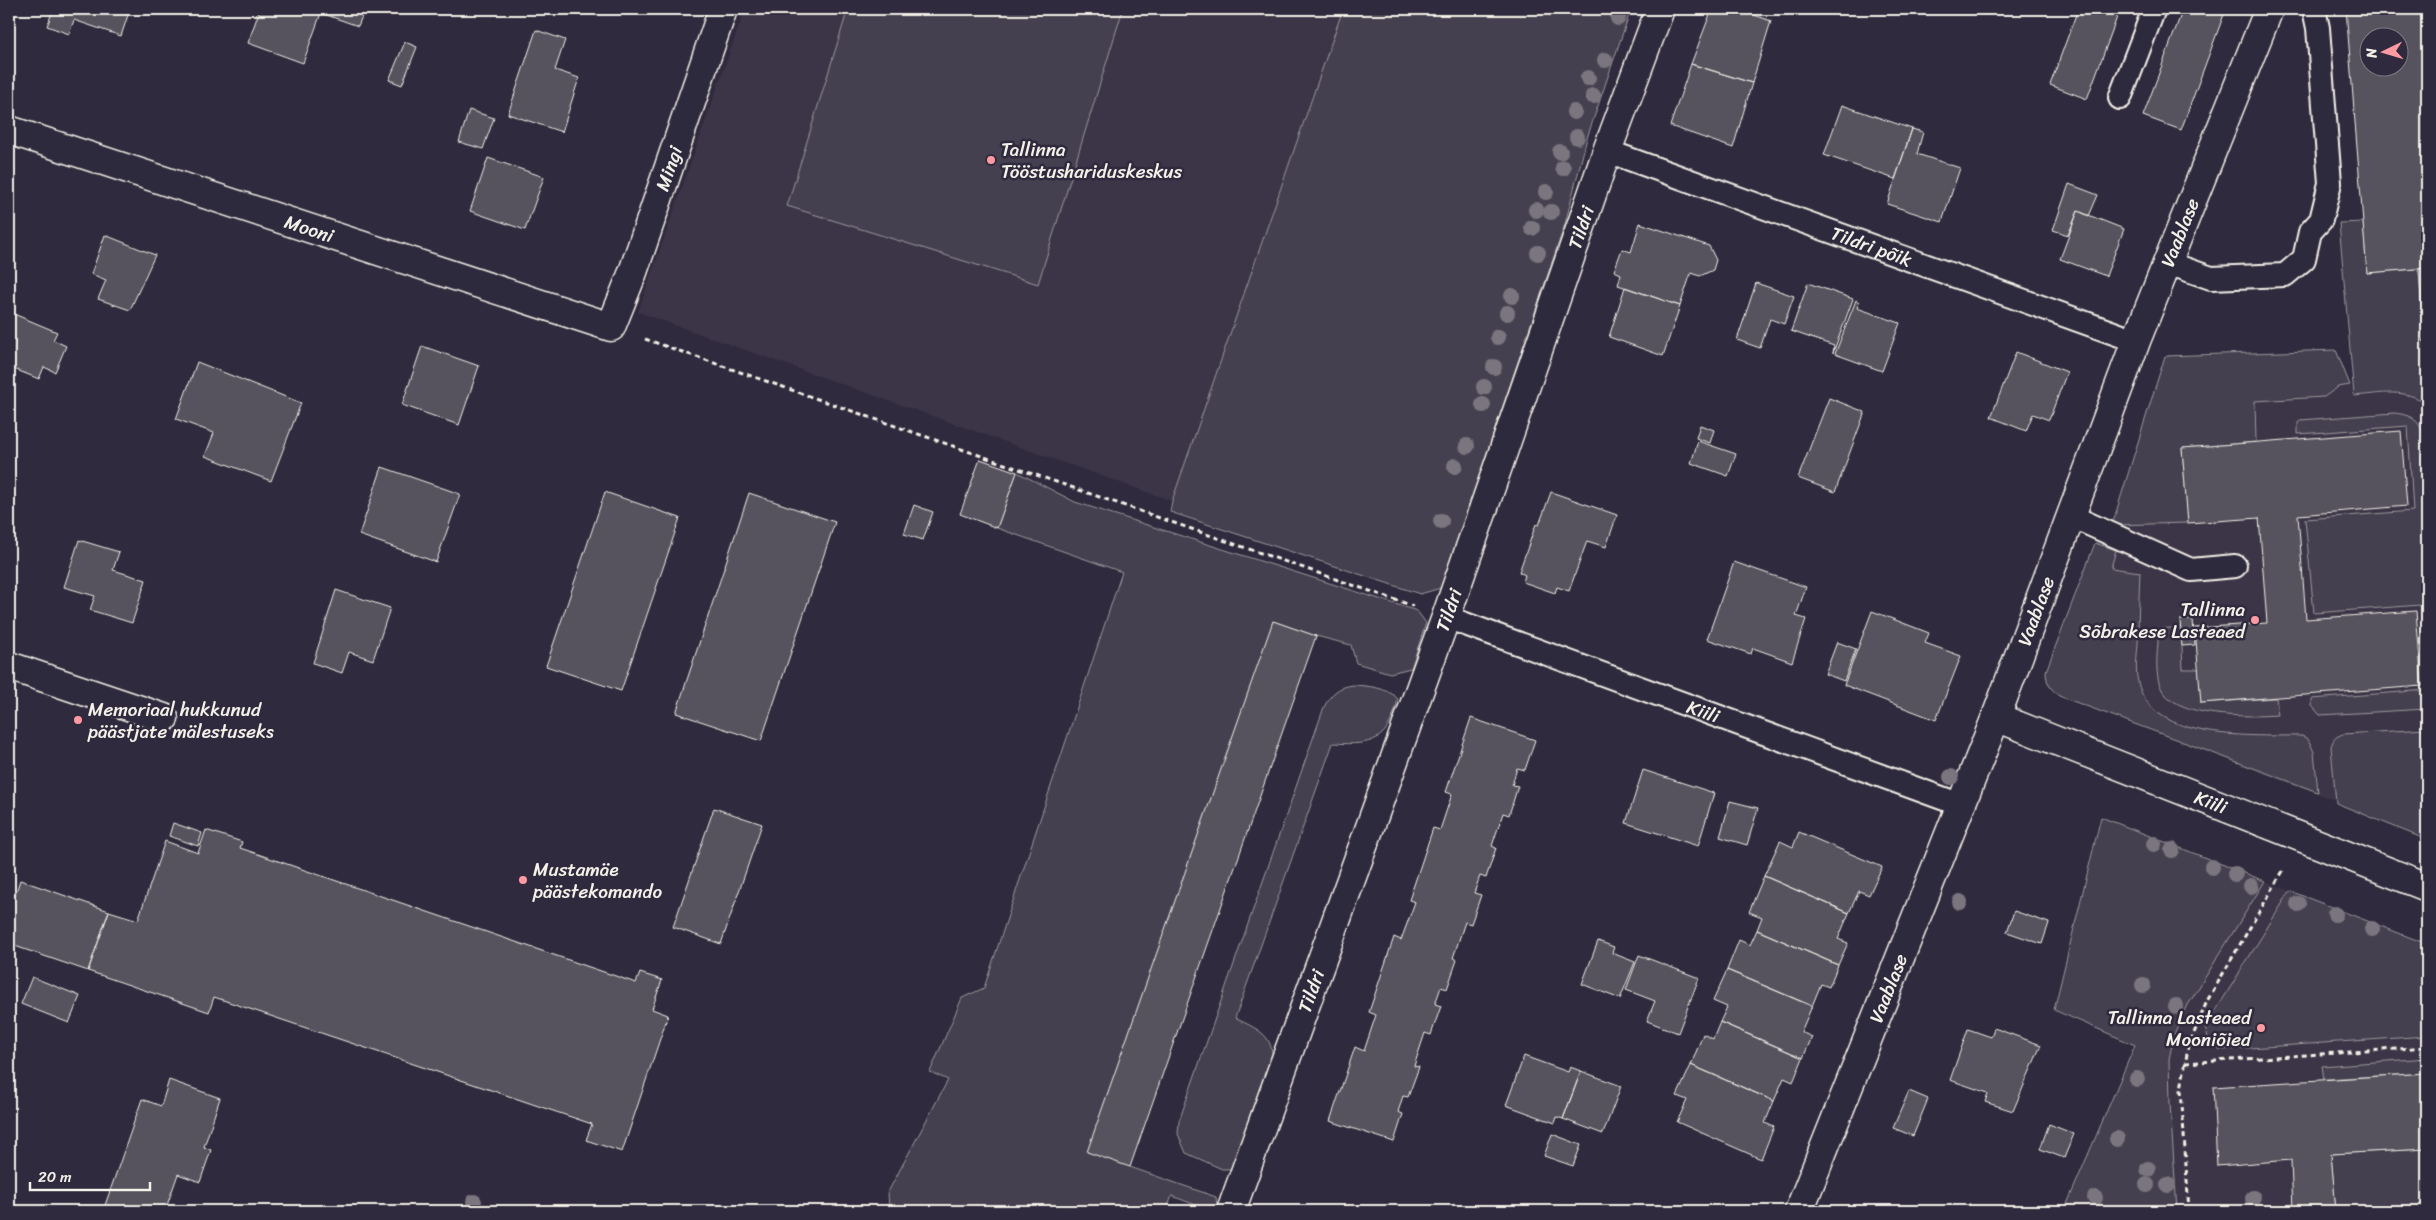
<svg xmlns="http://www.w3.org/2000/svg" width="2436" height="1220" viewBox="0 0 2436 1220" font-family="Sriracha,sans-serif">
<rect width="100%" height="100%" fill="#2f2a3d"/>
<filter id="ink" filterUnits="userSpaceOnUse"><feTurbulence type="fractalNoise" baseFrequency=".02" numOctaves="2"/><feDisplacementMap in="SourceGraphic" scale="10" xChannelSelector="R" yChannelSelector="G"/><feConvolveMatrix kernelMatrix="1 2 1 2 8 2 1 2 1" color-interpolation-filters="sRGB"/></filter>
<g filter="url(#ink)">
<path fill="#3b3647" d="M745,9H1343L1172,501L638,312Z
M2336,350L2355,396L2427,391V835L2059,696L2165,356Z
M2101,817L2427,944V1211H2064L2135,1045L2054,1010Z"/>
<path fill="#454050" stroke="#9c989c" d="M848,9H1123L1038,284L787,206Z
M1343,9H1631L1587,138L1565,224L1441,588L1420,594L1170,512L1172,501Z
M2421,9H2427V83Z
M2363,222L2367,273L2419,269L2424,341H2427V405C2407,387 2380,394 2354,396L2339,223Z
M2336,350L2350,385L2338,387L2324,397L2255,401L2256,442L2182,448L2188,523L2112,525L2165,356Z
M2394,413C2415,415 2421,423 2426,442L2427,690L2421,605L2314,613L2305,519L2413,511L2408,426L2298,434V423L2300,420Z
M1017,472L1075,502L1417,611L1426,623L1411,668L1390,673L1356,663L1351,645L1316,636L1273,621L1130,1167L1216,1197L1217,1206L1212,1211L1172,1196L1166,1211H889L888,1192L948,1080L930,1072L962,998L984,988L1122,572L997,528Z
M2095,543L2116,550L2111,568L2140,572C2139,596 2138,620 2138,644C2137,656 2135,671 2138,682C2151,743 2255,735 2302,736L2308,739L2314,752L2318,792L2059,696C2050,688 2046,683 2046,671Z
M2181,627L2183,669H2199L2201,703L2276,698L2278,715C2249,717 2173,719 2160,686C2154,669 2158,647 2159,629Z
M1353,685C1368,686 1387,687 1398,699C1388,741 1374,746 1333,743L1235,1018C1252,1027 1271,1032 1272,1054L1231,1169H1222L1186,1153L1178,1134L1179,1121L1324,707C1331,694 1337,687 1353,685Z
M2427,690V709L2320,715L2312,706V699Z
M2427,729V840L2336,803L2331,747C2333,739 2335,737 2343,734Z
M2101,817L2265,881L2188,1005L2174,1035L2169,1059L2170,1103L2177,1211H2064L2135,1045L2054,1010Z
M2290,891L2427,944V1036L2220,1050L2208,1038L2205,1028Z
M2427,1058V1073L2324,1079L2322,1066Z
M2427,1149V1211H2336L2331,1154Z"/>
<path fill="#56525f" stroke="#f4f1e8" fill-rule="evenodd" d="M51,9H130L121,36L74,20L69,34L47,26L53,10Z
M260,9H365L358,26L321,13L303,63L248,43Z
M1712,9H1738L1771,21L1752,83L1691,64Z
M2078,9H2120L2087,99L2050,85Z
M2183,9H2226L2181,130L2143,116Z
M2346,9H2421L2427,83V268L2367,273ZM2368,38H2398V68H2368Z
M536,30L565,40L555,70L579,78L562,132L508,114Z
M405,42L417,47L402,85L389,80Z
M1691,64L1752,83L1733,148L1670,126Z
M1842,105L1912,129L1895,179L1824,155Z
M469,110L494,118L483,149L459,142Z
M1912,129L1923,132L1917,154L1960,168L1942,222L1887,204Z
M488,158L544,177L525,230L470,211Z
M2069,184L2098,195L2089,216L2078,211L2068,235L2053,230Z
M2078,211L2124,229L2106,276L2060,259Z
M1640,223L1709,246L1716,260L1713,270L1700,276L1691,273L1680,306L1618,285L1621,274L1614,271L1622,249L1631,252Z
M105,235L155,255L130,310L98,299L106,280L91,274Z
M2427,268V341L2424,342L2419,269Z
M1756,283L1794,296L1784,324L1770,319L1760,348L1737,340Z
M1808,283L1853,299L1833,353L1834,346L1791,331Z
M1625,287L1680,306L1663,356L1609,337Z
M1856,300L1859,302L1857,308L1900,323L1882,371L1835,354Z
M9,312L57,332L53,340L66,346L55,372L44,367L39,379L9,367Z
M422,346L479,366L459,425L402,405Z
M2016,352L2067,372L2049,420L2033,414L2026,431L1991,417Z
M197,362L301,403L271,481L205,456L214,433L176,419Z
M1829,398L1865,412L1835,492L1798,478Z
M1700,425L1714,430L1710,443L1696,438Z
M2401,431L2407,506L2298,515L2306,619L2416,611L2422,686L2201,703L2195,628L2267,623L2259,518L2188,523L2182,448Z
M1698,441L1736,454L1728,476L1691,463Z
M980,459L1017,472L997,528L960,514Z
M382,467L460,494L436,562L359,535Z
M605,492L680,518L621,691L546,666Z
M1551,492L1617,515L1606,547L1587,541L1569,591L1557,587L1555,593L1523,582L1525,575L1519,572L1536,524L1539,525Z
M749,493L835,522L761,741L676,713Z
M914,505L933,512L923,540L904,534Z
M79,540L119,552L113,570L146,580L132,623L90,610L95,596L64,587Z
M1734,562L1806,587L1796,616L1806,619L1792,662L1753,648L1751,654L1707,639Z
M336,590L390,608L373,660L349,652L342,673L313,663Z
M1872,611L1929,633L1925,643L1961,656L1936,720L1844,685Z
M2180,620H2193L2195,645L2182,646Z
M1273,621L1316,636L1130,1167L1087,1152Z
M1837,642L1856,649L1844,681L1825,674Z
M1471,718L1535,740L1525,770L1517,768L1512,785L1518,786L1509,815L1503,813L1492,846L1496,848L1486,878L1480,876L1474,893L1481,895L1471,924L1465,922L1453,958L1457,960L1447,989L1441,987L1435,1004L1441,1006L1431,1035L1425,1033L1414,1066L1419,1067L1408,1097L1403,1096L1398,1112L1403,1114L1394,1142L1330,1121L1355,1047L1364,1051L1376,1015L1369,1012L1394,937L1401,940L1415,902L1409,900L1433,828L1440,830L1452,794L1446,792Z
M1643,770L1714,793L1698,846L1626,823Z
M1730,801L1758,808L1747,845L1720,837Z
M714,808L762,824L721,944L673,927Z
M173,823L202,833L198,846L169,836Z
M206,830L242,842L240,848L636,983L640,973L662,980L652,1009L668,1015L622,1152L586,1140L592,1124L214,997L209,1012L88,971L109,911L138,920L165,841L198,853Z
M1799,832L1882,867L1869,895L1859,891L1849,913L1764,876L1780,841L1793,847Z
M1764,876L1849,913L1838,939L1848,943L1838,965L1757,930L1762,917L1749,912Z
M20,880L109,911L88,971L9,944V914Z
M2014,911L2049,923L2042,944L2007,932Z
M1757,930L1838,965L1829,987L1821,984L1812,1006L1727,970L1739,940L1750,945Z
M1598,941L1614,947L1612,953L1635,962L1620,999L1582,984Z
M1639,955L1699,978L1678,1033L1647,1021L1655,1001L1626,990Z
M1727,970L1812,1006L1801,1032L1812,1037L1803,1058L1720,1022L1727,1007L1713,1001Z
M32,977L80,996L69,1023L21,1004Z
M1720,1022L1803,1058L1793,1082L1784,1078L1774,1101L1691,1065L1703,1034L1713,1039Z
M1994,1028L2041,1045L2013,1111L1985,1102L1988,1093L1950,1080L1968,1029L1991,1037Z
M1524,1056L1568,1072L1570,1067L1581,1071L1563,1119L1557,1117L1555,1123L1506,1105Z
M1691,1065L1774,1101L1765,1123L1774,1127L1761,1159L1677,1122L1687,1100L1677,1096Z
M1581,1071L1621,1086L1603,1134L1563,1119Z
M2427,1073V1149L2331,1154L2336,1211H2293L2291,1160L2217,1166L2213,1087Z
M169,1080L220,1098L204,1147L211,1150L200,1182L178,1174L165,1211H103L142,1099L161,1106Z
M1909,1091L1928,1099L1913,1136L1893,1128Z
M2049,1124L2074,1134L2064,1158L2040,1149Z
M1552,1134L1581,1145L1573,1166L1544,1156Z"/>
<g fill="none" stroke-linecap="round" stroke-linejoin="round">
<g stroke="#f4f1e8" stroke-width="26">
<g id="lane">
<path d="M2120,98L2154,9"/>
<path id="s1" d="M1607,151L2136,341"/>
<path d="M2168,263L2211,278L2285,275L2304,259L2310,232L2321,220L2330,183L2318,28L2314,9"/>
<path d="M2071,516L2191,570L2235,566"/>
<path id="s2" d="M1446,617L1961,805"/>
</g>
</g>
<g stroke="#f4f1e8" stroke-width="31">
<g id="street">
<path id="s3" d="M9,130L611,327L633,272L723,9"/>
<path d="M9,666L164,718"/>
<path id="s4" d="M1996,717L2427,887"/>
<path id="s5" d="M1231,1211L1446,617L1607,151L1660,9"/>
<path id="s6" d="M1799,1211L1996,717L2136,341L2269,9"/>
</g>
</g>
<path stroke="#f4f1e8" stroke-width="3" stroke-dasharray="5 4" stroke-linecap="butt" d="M645,339L1413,606
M2185,1063L2427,1047
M2189,1211L2181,1089L2188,1048L2207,1001L2283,871"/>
<use href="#lane" stroke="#2f2a3d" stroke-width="22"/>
<use href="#street" stroke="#2f2a3d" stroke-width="28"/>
</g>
<g fill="#7a757e">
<circle cx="1618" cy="18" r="8"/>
<circle cx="1605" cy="60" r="8"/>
<circle cx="1588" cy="78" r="8"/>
<circle cx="1593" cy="96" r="8"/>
<circle cx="1574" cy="112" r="8"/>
<circle cx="1577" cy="137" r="8"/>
<circle cx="1560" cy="152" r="8"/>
<circle cx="1563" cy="168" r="8"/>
<circle cx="1546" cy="192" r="8"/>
<circle cx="1536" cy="210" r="8"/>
<circle cx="1551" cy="212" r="8"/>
<circle cx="1532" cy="228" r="8"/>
<circle cx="1538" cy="253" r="8"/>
<circle cx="1512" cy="296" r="8"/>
<circle cx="1507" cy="313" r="8"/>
<circle cx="1498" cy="337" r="8"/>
<circle cx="1494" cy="367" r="8"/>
<circle cx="1484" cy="387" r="8"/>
<circle cx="1483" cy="405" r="8"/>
<circle cx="1467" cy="446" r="8"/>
<circle cx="1455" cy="466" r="8"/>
<circle cx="1441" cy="521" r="8"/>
<circle cx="1951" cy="777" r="8"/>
<circle cx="2154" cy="844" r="8"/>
<circle cx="2172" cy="850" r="8"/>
<circle cx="2212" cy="867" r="8"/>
<circle cx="2235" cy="874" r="8"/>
<circle cx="2251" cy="886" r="8"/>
<circle cx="1960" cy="902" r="8"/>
<circle cx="2298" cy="904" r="8"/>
<circle cx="2335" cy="914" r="8"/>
<circle cx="2372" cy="929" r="8"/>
<circle cx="2143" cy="985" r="8"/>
<circle cx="2176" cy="1006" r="8"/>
<circle cx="2137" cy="1079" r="8"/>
<circle cx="2117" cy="1139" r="8"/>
<circle cx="2148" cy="1169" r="8"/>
<circle cx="2147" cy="1185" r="8"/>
<circle cx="2168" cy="1185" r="8"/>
<circle cx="2095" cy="1198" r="8"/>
<circle cx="2253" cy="1198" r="8"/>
<circle cx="474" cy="1202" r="8"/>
</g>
</g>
<g fill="#ff9aa2" stroke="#2f2a3d" stroke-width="2">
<circle cx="991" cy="160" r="5"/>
<circle cx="2255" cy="620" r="5"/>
<circle cx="78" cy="720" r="5"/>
<circle cx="523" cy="880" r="5"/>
<circle cx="2261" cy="1028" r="5"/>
</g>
<g text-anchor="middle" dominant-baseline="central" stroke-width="5" stroke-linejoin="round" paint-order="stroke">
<g font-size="19" fill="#f4f1e8" stroke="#2f2a3d" text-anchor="start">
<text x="1001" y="149">Tallinna<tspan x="1001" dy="22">Tööstushariduskeskus</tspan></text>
<text x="2245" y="609" text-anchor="end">Tallinna<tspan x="2245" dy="22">Sõbrakese Lasteaed</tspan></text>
<text x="88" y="709">Memoriaal hukkunud<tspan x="88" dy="22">päästjate mälestuseks</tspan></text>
<text x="533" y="869">Mustamäe<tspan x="533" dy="22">päästekomando</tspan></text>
<text x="2251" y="1017" text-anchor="end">Tallinna Lasteaed<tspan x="2251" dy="22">Mooniõied</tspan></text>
</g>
<g font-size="19" fill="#f4f1e8" stroke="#2f2a3d">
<text stroke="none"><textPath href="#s3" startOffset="802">Mingi</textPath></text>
<text stroke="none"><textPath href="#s3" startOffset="316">Mooni</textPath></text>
<text stroke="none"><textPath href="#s5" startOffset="1044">Tildri</textPath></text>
<text stroke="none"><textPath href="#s6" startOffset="1050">Vaablase</textPath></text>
<text stroke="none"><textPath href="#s1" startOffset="281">Tildri põik</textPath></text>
<text stroke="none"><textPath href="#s5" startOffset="639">Tildri</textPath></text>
<text stroke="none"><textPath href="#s6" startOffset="645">Vaablase</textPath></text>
<text stroke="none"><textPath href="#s2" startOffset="274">Kiili</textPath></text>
<text stroke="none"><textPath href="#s4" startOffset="231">Kiili</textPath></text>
<text stroke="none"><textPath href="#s6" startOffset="240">Vaablase</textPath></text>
<text stroke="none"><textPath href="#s5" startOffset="234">Tildri</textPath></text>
</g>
</g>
<rect width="2436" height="1220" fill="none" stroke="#2f2a3d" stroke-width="30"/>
<rect x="15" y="15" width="2406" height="1190" fill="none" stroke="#f4f1e8" stroke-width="2" filter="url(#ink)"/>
<g transform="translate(2384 52) rotate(265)"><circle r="24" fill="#2f2a3d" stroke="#7e7a81"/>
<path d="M0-4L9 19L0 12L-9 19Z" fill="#ff9aa2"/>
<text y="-8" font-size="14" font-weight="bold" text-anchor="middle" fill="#f4f1e8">N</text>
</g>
<path d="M30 1182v8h120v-8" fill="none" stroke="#f4f1e8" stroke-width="2.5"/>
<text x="38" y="1182" font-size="15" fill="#f4f1e8" stroke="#2f2a3d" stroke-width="4" paint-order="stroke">20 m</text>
</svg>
